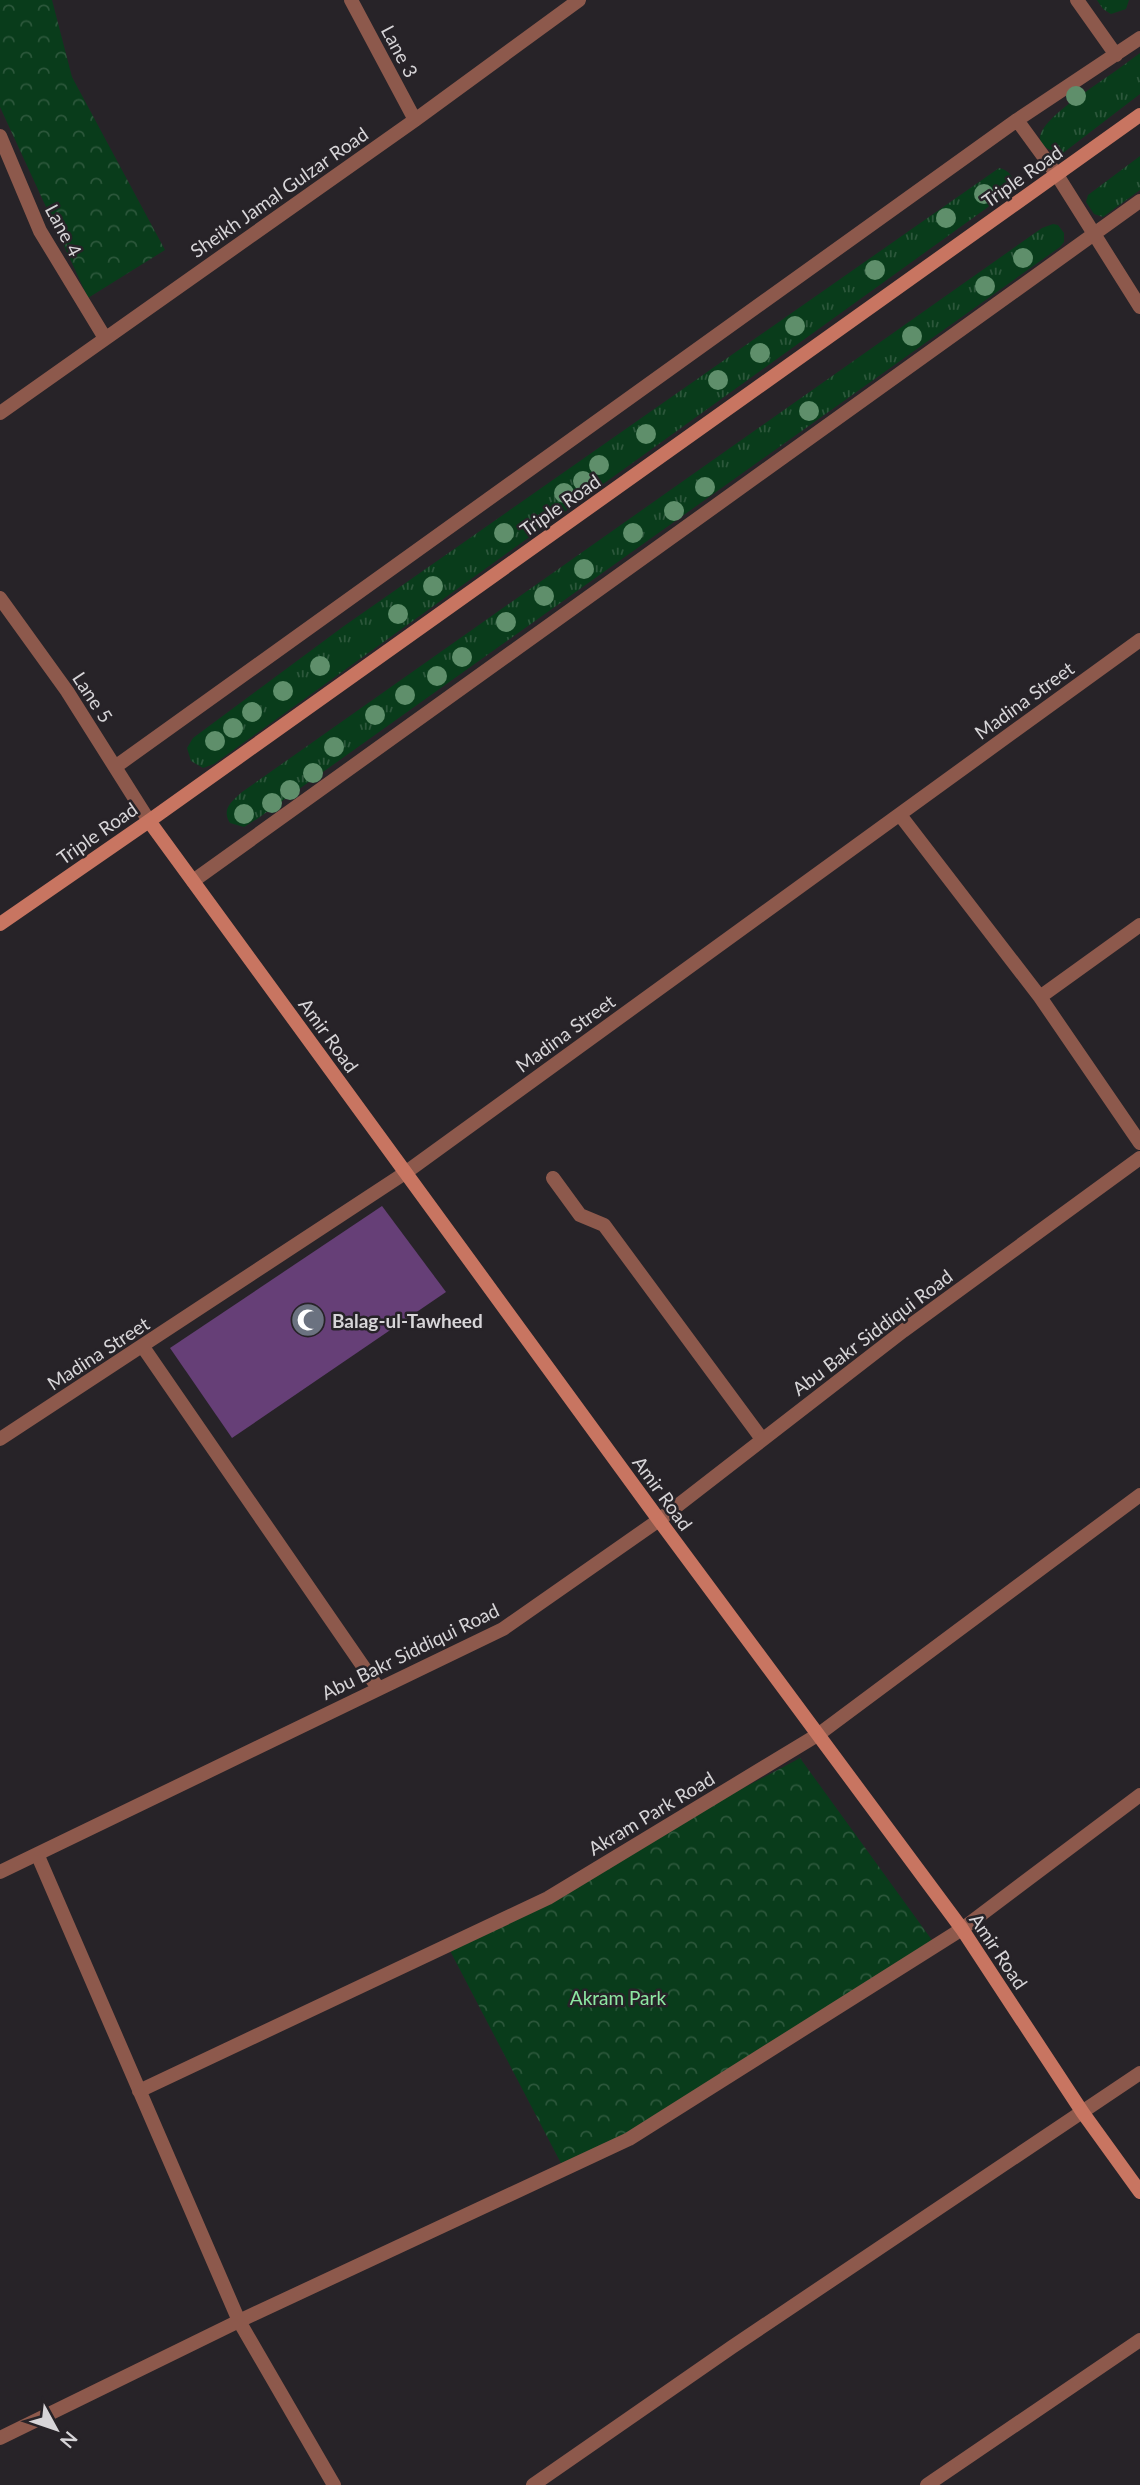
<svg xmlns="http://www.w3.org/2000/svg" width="1140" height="2485" viewBox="0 0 1140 2485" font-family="Lato,sans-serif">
<defs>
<pattern id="grass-tufts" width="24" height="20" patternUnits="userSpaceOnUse" patternTransform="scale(1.75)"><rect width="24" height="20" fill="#093c1b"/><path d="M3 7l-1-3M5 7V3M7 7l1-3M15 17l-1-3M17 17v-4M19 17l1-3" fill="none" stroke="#2c573b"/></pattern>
<pattern id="park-crowns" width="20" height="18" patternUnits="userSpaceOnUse" patternTransform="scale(1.75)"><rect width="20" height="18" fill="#093c1b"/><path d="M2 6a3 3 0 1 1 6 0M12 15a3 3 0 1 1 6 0" fill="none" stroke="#2c573b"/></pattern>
</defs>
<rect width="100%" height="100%" fill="#272328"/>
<path fill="url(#grass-tufts)" d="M1097,0H1129L1126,9L1111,14L1103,9Z
M1140,53V94L1063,153C1005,144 1073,101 1091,88C1107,77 1124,65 1140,53Z
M1140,156V190L1103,217L1094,214L1086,202L1088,195Z
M999,168C1007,170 1011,173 1013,181L1009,192L214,764L203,768L191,761L187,748L193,738L344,626Z
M1053,224L1058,225L1064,233V242L1060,247L257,819L244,827L230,823C221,809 232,801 242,792L1042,228Z"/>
<path fill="url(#park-crowns)" d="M0,0H52L72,77L165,250L88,298L0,107Z
M800,1758L937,1947L629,2139L564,2169L447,1945Z"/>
<path fill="#663f77" d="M382,1206L446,1292L232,1438L170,1348Z"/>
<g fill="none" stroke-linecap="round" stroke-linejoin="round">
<path stroke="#8d594c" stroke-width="14" d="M553,1178L580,1215L604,1225L762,1439"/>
<path stroke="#8d594c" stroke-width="14" d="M351,0L415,120
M1077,0L1116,55
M1017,120L1057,175L1140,307
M0,136L40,231L105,338
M0,413L415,120L579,0
M0,598L67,691L149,821
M115,767L1017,120L1140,38
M900,815L1040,997L1140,1143
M193,881L1140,201
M1040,997L1140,925
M143,1347L378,1688
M0,1439L405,1173L1140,640
M38,1856L239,2321L334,2485
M0,1872L503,1629L659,1520L903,1331L1140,1158
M139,2091L548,1898L819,1734L1140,1495
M0,2438L239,2321L629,2139L962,1929L1140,1795
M533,2485L732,2347L1140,2073
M927,2485L1140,2340"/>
<path stroke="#c87561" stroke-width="14" d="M149,821L659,1520L962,1929L1083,2113L1140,2192
M0,924L149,821L1140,115"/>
</g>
<g fill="#5f8f6b">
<circle cx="1076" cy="96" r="10"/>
<circle cx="984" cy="194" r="10"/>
<circle cx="946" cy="218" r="10"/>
<circle cx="1023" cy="258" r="10"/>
<circle cx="875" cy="270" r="10"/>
<circle cx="985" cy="286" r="10"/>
<circle cx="795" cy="326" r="10"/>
<circle cx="912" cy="336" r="10"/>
<circle cx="760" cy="353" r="10"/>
<circle cx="718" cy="380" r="10"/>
<circle cx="809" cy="411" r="10"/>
<circle cx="646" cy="434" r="10"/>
<circle cx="599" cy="465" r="10"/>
<circle cx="583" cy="481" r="10"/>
<circle cx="705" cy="487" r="10"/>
<circle cx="564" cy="493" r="10"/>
<circle cx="674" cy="511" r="10"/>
<circle cx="504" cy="533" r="10"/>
<circle cx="633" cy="533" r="10"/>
<circle cx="584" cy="569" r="10"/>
<circle cx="433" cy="586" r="10"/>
<circle cx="544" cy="596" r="10"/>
<circle cx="398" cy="614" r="10"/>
<circle cx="506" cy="622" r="10"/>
<circle cx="462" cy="657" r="10"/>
<circle cx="320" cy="666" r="10"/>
<circle cx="437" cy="676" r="10"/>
<circle cx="283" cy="691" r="10"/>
<circle cx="405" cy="695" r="10"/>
<circle cx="252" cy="712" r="10"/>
<circle cx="375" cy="715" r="10"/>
<circle cx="233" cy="728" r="10"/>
<circle cx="215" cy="741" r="10"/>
<circle cx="334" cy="747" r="10"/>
<circle cx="313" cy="773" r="10"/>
<circle cx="290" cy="790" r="10"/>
<circle cx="272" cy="803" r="10"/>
<circle cx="244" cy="814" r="10"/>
</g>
<defs>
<g id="mosque-disc" transform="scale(1.75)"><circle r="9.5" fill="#6b7280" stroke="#272328"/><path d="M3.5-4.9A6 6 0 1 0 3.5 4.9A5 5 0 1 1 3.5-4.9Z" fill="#fff"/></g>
</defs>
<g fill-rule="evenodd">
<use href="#mosque-disc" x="308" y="1320"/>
</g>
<g text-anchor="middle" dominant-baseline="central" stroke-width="5" stroke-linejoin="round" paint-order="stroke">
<g font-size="19" fill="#d7d5d8" stroke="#272328">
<text transform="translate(400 51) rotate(62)">Lane 3</text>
<text transform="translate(1022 176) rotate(-35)">Triple Road</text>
<text transform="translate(279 192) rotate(-35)">Sheikh Jamal Gulzar Road</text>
<text transform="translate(64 230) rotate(62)">Lane 4</text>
<text transform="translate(560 505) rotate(-35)">Triple Road</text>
<text transform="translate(93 697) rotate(57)">Lane 5</text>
<text transform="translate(1024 700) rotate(-36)">Madina Street</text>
<text transform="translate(97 833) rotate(-35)">Triple Road</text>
<text transform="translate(565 1033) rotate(-36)">Madina Street</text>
<text transform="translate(329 1035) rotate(54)">Amir Road</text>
<text transform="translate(872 1332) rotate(-37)">Abu Bakr Siddiqui Road</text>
<text transform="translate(98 1353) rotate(-33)">Madina Street</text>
<text transform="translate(663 1493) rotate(54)">Amir Road</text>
<text transform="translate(410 1651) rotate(-26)">Abu Bakr Siddiqui Road</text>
<text transform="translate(651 1813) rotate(-31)">Akram Park Road</text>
<text transform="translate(999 1951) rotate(56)">Amir Road</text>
</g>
<g font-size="19" font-weight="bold" fill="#d7d5d8" stroke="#272328" text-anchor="start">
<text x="332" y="1320">Balag-ul-Tawheed</text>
</g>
<g font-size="19" fill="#8de7a2" stroke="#272328">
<text x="618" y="1997">Akram Park</text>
</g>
</g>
<g transform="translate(56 2429) rotate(130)" stroke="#272328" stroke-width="5" paint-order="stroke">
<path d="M0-5L12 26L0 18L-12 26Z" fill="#d7d5d8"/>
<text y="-10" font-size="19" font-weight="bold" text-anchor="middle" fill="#d7d5d8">N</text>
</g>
</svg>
